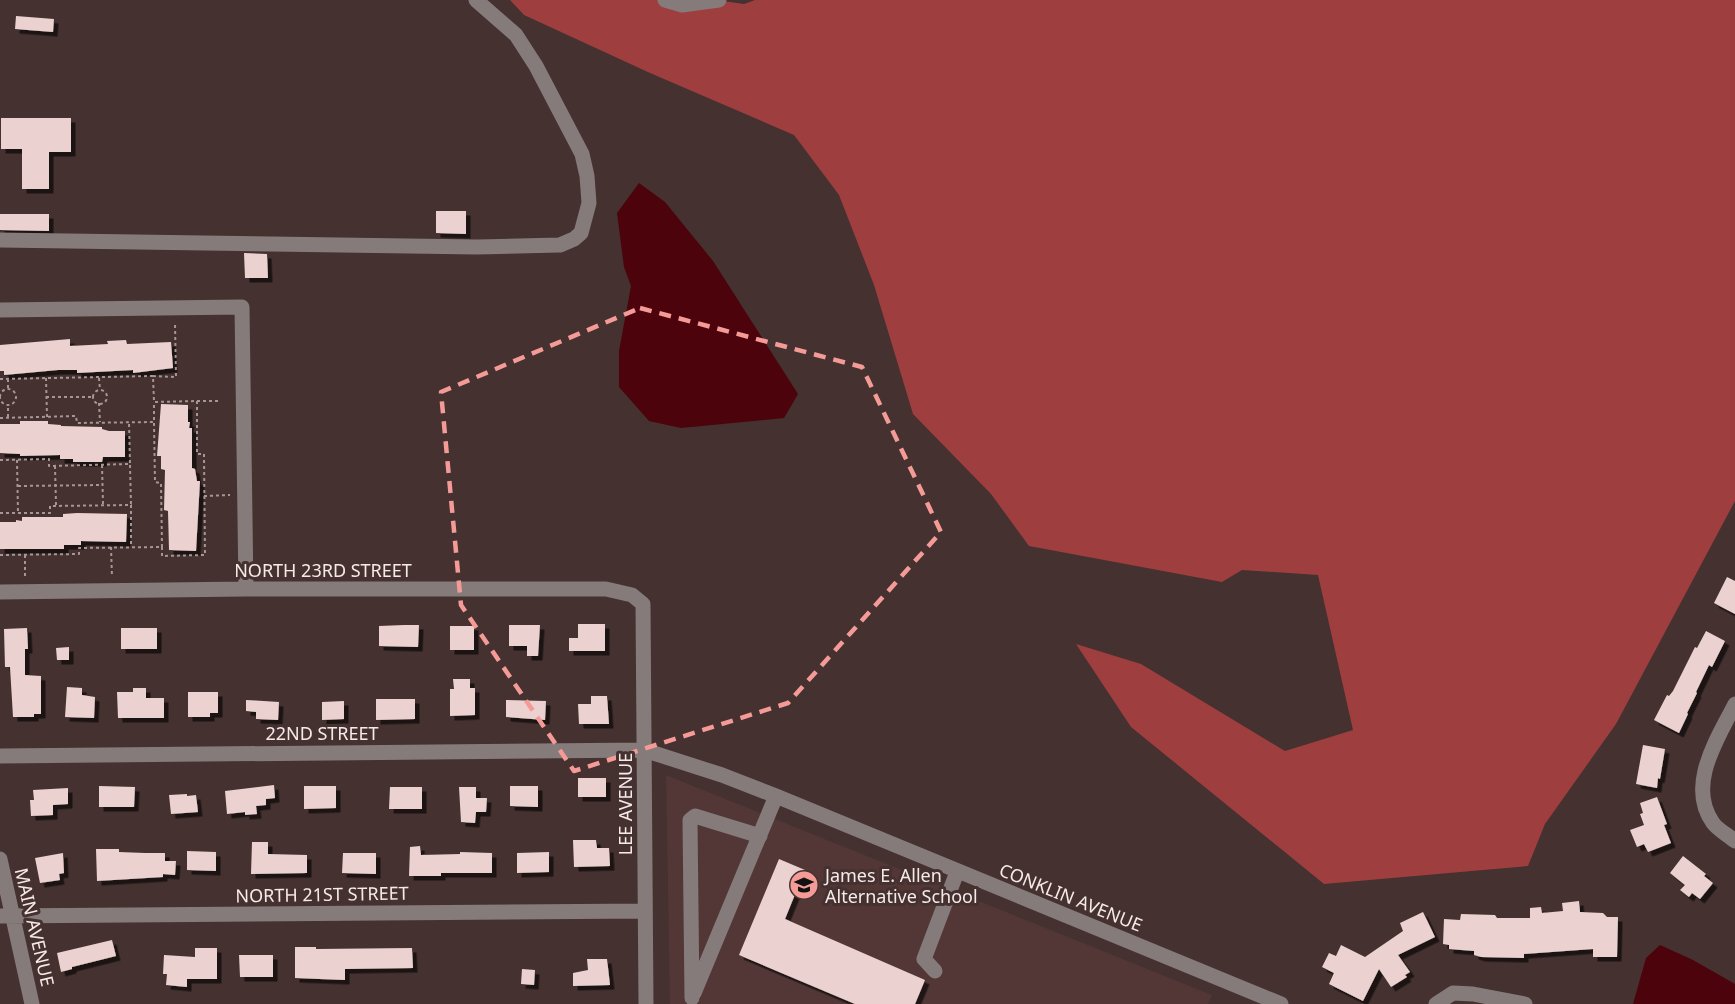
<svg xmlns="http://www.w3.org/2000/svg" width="1735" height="1004" viewBox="0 0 1735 1004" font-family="'Noto Sans',sans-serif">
<defs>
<filter id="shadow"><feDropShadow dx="4.5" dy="4.5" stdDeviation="0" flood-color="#0009"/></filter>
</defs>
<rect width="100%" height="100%" fill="#443130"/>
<path fill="#523736" d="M666,775L1212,995L1208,1004H670Z"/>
<path fill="#9e3e3e" d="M510,0H716L744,4L755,0H1735V501L1616,724L1545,824L1528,866L1324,884L1131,727L1076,644L1141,664L1285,751L1353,730L1318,575L1242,570L1222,582L1029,546L991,494L913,414L874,285L839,195L794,135L650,73L524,15Z"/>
<path fill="#4c030b" d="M639,183L665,202L713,261L798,394L784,418L681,428L649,421L619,387V351L631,286L624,267L617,213Z
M1660,945L1693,960L1735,984V1004H1633L1646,958Z"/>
<path fill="#ebd2d0" filter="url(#shadow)" d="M16,16L54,19L53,32L15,29Z
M1,118H71V152H49V189H22V149H1Z
M436,211H466V234L436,233Z
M0,214H49V231L0,230Z
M244,253L267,254L268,278H245Z
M70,339V346L108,344L107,341L126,340L127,344L171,342L173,368L133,373V370L77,373V370H58L4,375V371H0V345Z
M161,404L188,405V422H190L189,428H192V468L195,469L197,481H200L196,551L169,550L168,511L164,510L165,470L161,469V456H157Z
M20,421H48V424L61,425V426L102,427V429L109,431H125V457H103L102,462H73V459H60V455L20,456V454L0,453V424H20Z
M77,513L127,514L126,542L81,541V545H64V549H0V522H16V520L22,521V517H63V514Z
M1727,577L1735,581V614L1714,603Z
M578,624H605V651H569V638H578Z
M404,625H419L418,647L379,646V626Z
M509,625H540L538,656H527V646H509Z
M450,626H474V650H450Z
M27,628L28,649H25V675L41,676V714H34V717H13L10,667H5L4,629Z
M121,628H157V649H121Z
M1706,631L1725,641L1712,667L1709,665L1696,692L1697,693L1687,713L1688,714L1679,733L1654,720L1667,695L1669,696L1673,691L1695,647L1697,648Z
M69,647V660H57L56,648Z
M453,679H470V688H475V715L450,716V689H454Z
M67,687L82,688V695L95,697L94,718L65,717Z
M133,688H146V698H164V718H118L117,692H133Z
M188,692H218V713H210V717H188Z
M591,696H607L609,724H579L578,704H591Z
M376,699H415V719L376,720Z
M246,700L279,702L278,720L256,719V712L246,711Z
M506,700L546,701L545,720L506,717Z
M344,701V719L322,720V702Z
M1643,745L1665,749L1660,779L1658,778L1657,788L1636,784Z
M578,778H606V797H578Z
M274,785L275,798L266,799V805L256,806L257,814L245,815V812L227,814L225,791Z
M99,786L135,787L134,807H99Z
M304,786H336V808L304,809Z
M510,786H538V807L510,806Z
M390,787H422V809H389Z
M459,787H476V798H487L486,812H476L475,823L461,822Z
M68,788V804L53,805V815L31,816L30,800H34L33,790Z
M187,794V796L196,795L198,812L171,814L169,795Z
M1657,797L1667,824L1664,825L1671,843L1648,852L1644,844L1637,847L1630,830L1644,825L1640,814L1643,813L1640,803Z
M573,840H596L597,848H609L610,866L574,867Z
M252,842H268V854L307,855V873L251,874Z
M420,846L421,855L460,854V852L492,853V873H441V876H409L410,847Z
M96,849H119V852L145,853H165V861H176L175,875L163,874V877L97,881Z
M187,851L216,852V871L187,870Z
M549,852V872L517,873V853Z
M63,853L64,873L59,874L60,880L40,883L35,858Z
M343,853H376V874L342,873Z
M1683,856L1706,874L1704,876L1713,883L1700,899L1692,893L1689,897L1680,890L1685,885L1670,873Z
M779,859L805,870L785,919L925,980L915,1004H855L739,955Z
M1579,901L1580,912L1603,913L1607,917H1618L1617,957H1593V949L1524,954V958L1481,957L1474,955V951L1449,949V945L1443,944L1444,919L1460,920L1461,914L1495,915L1497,918H1530V908L1541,907L1542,913L1563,911L1562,903Z
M1423,912L1435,937L1398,955L1410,972L1405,975L1407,977L1391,987L1379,969L1363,1001L1329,984L1334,973L1322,967L1329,953L1336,956L1341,945L1365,957L1403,931L1400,923Z
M112,940L116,956L72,967V969L61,972L57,953Z
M295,947H316V949L412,948L413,968L345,969V980L295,978Z
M195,948H217V979H187V987L166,985L167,974H163L164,955L195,957Z
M239,955H273V977H240Z
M587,959H607L610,985L573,986V973L588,970Z
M522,969L535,970L534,985L521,984Z"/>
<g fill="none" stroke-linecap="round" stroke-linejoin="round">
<path stroke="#a69695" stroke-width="2" stroke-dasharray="3 3" stroke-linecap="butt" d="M46,378L47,417
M99,378L100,390
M0,379L153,376
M8,379V389
M0 397a8 8 0 1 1 16 0a8 8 0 1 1-16 0Z
M93 397a7 7 0 1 1 14 0a7 7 0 1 1-14 0Z
M46,397H93
M197,401H220
M99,403L100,422
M8,417V405
M0,418L76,416L77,423L154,422V402
M154,423L155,482L161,483L162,547
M0,460L49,459V466L130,464L129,422
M17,460L18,513
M102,465L103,504
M130,465L131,505
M55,466L56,505
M18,486L103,485
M204,496L230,495
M0,513H50V506L131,505V547
M111,547L112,577
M0,555L79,554V548L162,547V556L205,555L204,454H197V401L154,402L153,376L176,377L175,323
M25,576V555"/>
<path stroke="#857b7a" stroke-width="15" d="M665,0L682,5L719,0
M0,240L477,247L560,245L574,239L581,233L589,203L587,176L582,154L536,66L516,35L476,0
M0,310L242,307L246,589
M0,592L246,589H606L632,595L643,604L646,1004
M1735,704C1718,738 1686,785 1713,823C1718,830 1728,835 1735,841
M0,756L644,750L722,775L776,796L1281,1004
M0,859L32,1004
M0,916L645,911
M935,971L924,959L957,872
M694,993L776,796
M692,998L690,820L695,816L760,836
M1436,1004L1453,993L1473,994L1525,1004"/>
</g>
<path fill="none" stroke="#f59b97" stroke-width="4.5" stroke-dasharray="12 8" stroke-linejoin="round" d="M640,308L862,367L941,532L788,703L574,771L461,605L441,392Z"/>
<defs>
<g id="school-disc" transform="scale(1.5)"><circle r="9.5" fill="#f59b97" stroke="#443130"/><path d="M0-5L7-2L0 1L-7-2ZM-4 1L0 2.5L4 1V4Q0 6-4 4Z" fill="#111"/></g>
</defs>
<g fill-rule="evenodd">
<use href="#school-disc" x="804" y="885"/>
</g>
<g text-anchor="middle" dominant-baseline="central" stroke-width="6" stroke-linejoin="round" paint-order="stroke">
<g font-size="18" fill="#f6eae9" stroke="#443130">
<text x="323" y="570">NORTH 23RD STREET</text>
<text x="322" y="733">22ND STREET</text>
<text transform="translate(625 804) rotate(-90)">LEE AVENUE</text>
<text transform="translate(322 894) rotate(-1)">NORTH 21ST STREET</text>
<text transform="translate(1071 897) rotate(22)">CONKLIN AVENUE</text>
<text transform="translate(35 927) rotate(77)">MAIN AVENUE</text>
</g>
<g font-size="18" fill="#f6eae9" stroke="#443130" text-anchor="start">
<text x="825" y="875">James E. Allen<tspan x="825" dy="21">Alternative School</tspan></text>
</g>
</g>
</svg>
